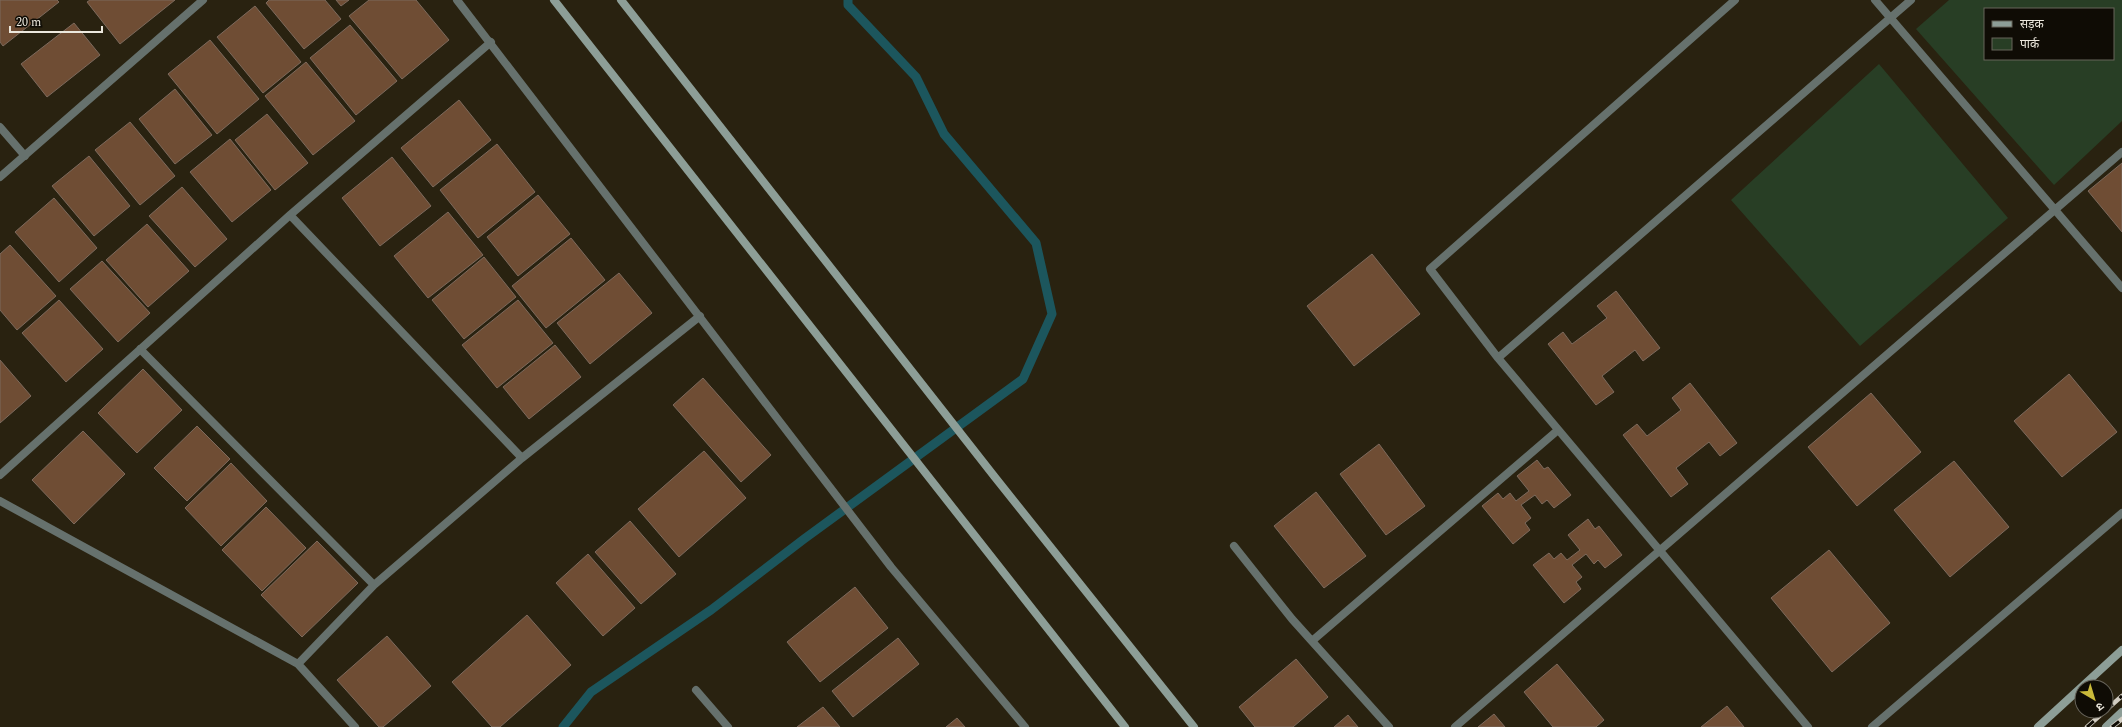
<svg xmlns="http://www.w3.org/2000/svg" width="2122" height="727" viewBox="0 0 2122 727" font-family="Spectral,'Noto Sans Devanagari',serif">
<rect width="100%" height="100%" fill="#292210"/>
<path fill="#283e25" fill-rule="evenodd" d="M1949,0H2122V121L2054,185L1916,29ZM1985,9H2113V59H1985Z
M1879,64L2008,218L1860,346L1731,200Z"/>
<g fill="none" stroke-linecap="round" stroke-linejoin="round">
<path stroke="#1c565d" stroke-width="9" d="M563,727L591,692L711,610L804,539L1023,379L1052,314L1036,243L944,134L916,77L848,5V0"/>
</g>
<path fill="#6f4d34" stroke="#7d6a5d" d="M0,0H57L59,2L3,46L0,42Z
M90,0H175L120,44L87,2Z
M269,0H325L341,19L304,49L266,3Z
M336,0H349L341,6Z
M369,0H416L449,40L402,79L349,16Z
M255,6L301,62L263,93L217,37Z
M74,23L100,55L47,97L21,64Z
M350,25L397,81L356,115L310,58Z
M210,40L259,99L217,134L168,74Z
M306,62L355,121L313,155L265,96Z
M175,89L212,135L175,164L139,119Z
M459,100L491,140L433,187L401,148Z
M267,114L308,163L275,190L235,140Z
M130,122L175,176L140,205L95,150Z
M230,139L271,190L232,222L190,172Z
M497,144L535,192L478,238L440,190Z
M89,156L130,206L94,236L52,186Z
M392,157L431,206L380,246L342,198Z
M2122,163V232L2088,191Z
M182,187L227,239L195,267L149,216Z
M538,195L570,234L518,276L487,237Z
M54,198L97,248L59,282L15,232Z
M448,212L483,255L428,298L394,256Z
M147,224L189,271L148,307L106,260Z
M571,238L605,280L546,328L512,286Z
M10,245L56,296L17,330L0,310V254Z
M1372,254L1420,314L1354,366L1307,306Z
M484,257L516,297L464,339L432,300Z
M102,261L150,313L118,342L70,289Z
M619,273L652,313L590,364L557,323Z
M1616,291L1660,348L1643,361L1635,350L1602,376L1614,392L1596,405L1548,344L1563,332L1572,344L1607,318L1597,306Z
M59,300L103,349L66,382L22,333Z
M518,300L553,343L497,388L462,345Z
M555,345L581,377L529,419L503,387Z
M0,360L31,396L0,423Z
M143,369L182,410L137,453L98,413Z
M2069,374L2117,432L2062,477L2014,421Z
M703,378L771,455L741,482L673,405Z
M1690,383L1737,443L1720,456L1709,442L1676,468L1688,484L1671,497L1623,435L1637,424L1647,436L1681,410L1672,398Z
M1871,393L1921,452L1857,506L1808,447Z
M197,426L230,459L187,501L154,468Z
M83,431L125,474L74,524L32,480Z
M1379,444L1425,506L1386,535L1340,474Z
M704,451L746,498L679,557L638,509Z
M1537,460L1544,469L1548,467L1571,495L1554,508L1547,500L1542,504L1535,495L1521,505L1531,518L1525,523L1530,530L1513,544L1482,506L1498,493L1503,499L1510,493L1516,501L1529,491L1517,476Z
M1954,461L2009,527L1950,577L1894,510Z
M231,463L267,501L221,546L185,508Z
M1316,492L1366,556L1324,588L1274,526Z
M266,507L306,548L262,591L222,550Z
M1588,519L1595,529L1599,526L1622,555L1605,568L1598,560L1594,564L1586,554L1572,565L1582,577L1576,582L1581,589L1564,603L1533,565L1549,553L1554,559L1561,553L1567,560L1580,550L1568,535Z
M630,521L676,574L641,604L595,552Z
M317,541L358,583L302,637L261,595Z
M1829,550L1890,623L1832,672L1771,598Z
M588,554L635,608L603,636L556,583Z
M855,587L888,628L820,682L787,642Z
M527,615L571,665L500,727H492L452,682Z
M387,636L431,686L383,727H379L337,680Z
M898,638L919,664L853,717L832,691Z
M1296,659L1328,697L1293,727H1255L1239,707Z
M1557,664L1604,720L1596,727H1553L1524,692Z
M1727,706L1744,727H1701Z
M823,707L840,727H797Z
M1494,714L1505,727H1478Z
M1348,715L1358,727H1334Z
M957,718L965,727H946Z"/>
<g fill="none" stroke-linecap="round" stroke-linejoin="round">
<path stroke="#66716d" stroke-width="8" d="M457,0L891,567L1025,727
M1735,0L1430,269L1498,358L1808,727
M1875,0L2122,288
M0,127L25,156
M0,177L203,0
M290,215L522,458
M140,349L374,585
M1498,358L1911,0
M0,475L290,215L491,42
M0,501L298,664L374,585L522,458L700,316
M1234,546L1292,619L1389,727
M1312,641L1558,430
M298,664L355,727
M696,690L728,727
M1455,727L2122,152
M1872,727L2122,513"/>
<path stroke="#8d9e97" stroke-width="8" d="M554,0L1125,727
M621,0L994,476L1194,727
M2038,727L2122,650
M2106,727L2122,712"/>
<g stroke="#d2cdc2" stroke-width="4.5">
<path id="rail" d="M2106,710L2122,696
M2087,727L2105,711
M2112,727L2122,719"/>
</g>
<use href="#rail" stroke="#0f0c05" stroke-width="3" stroke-dasharray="9" stroke-linecap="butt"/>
</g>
<rect x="1984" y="8" width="130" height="52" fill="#0f0c05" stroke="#67645b"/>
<rect x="1992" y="21" width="20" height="6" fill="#8d9e97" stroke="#67645b"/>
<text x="2020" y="28" font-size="12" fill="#ece8dd">सड़क</text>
<rect x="1992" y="38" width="20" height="12" fill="#283e25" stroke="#67645b"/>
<text x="2020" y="48" font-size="12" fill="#ece8dd">पार्क</text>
<g transform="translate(2094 699) rotate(142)"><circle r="19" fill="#0f0c05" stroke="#67645b"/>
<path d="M0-3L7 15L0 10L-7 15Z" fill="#caba3a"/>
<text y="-6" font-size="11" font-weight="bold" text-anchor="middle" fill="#ece8dd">उ</text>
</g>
<path d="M10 26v6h92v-6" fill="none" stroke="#ece8dd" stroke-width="2"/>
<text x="16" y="26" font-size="12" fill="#ece8dd" stroke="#0f0c05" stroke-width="3" paint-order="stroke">20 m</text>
</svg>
